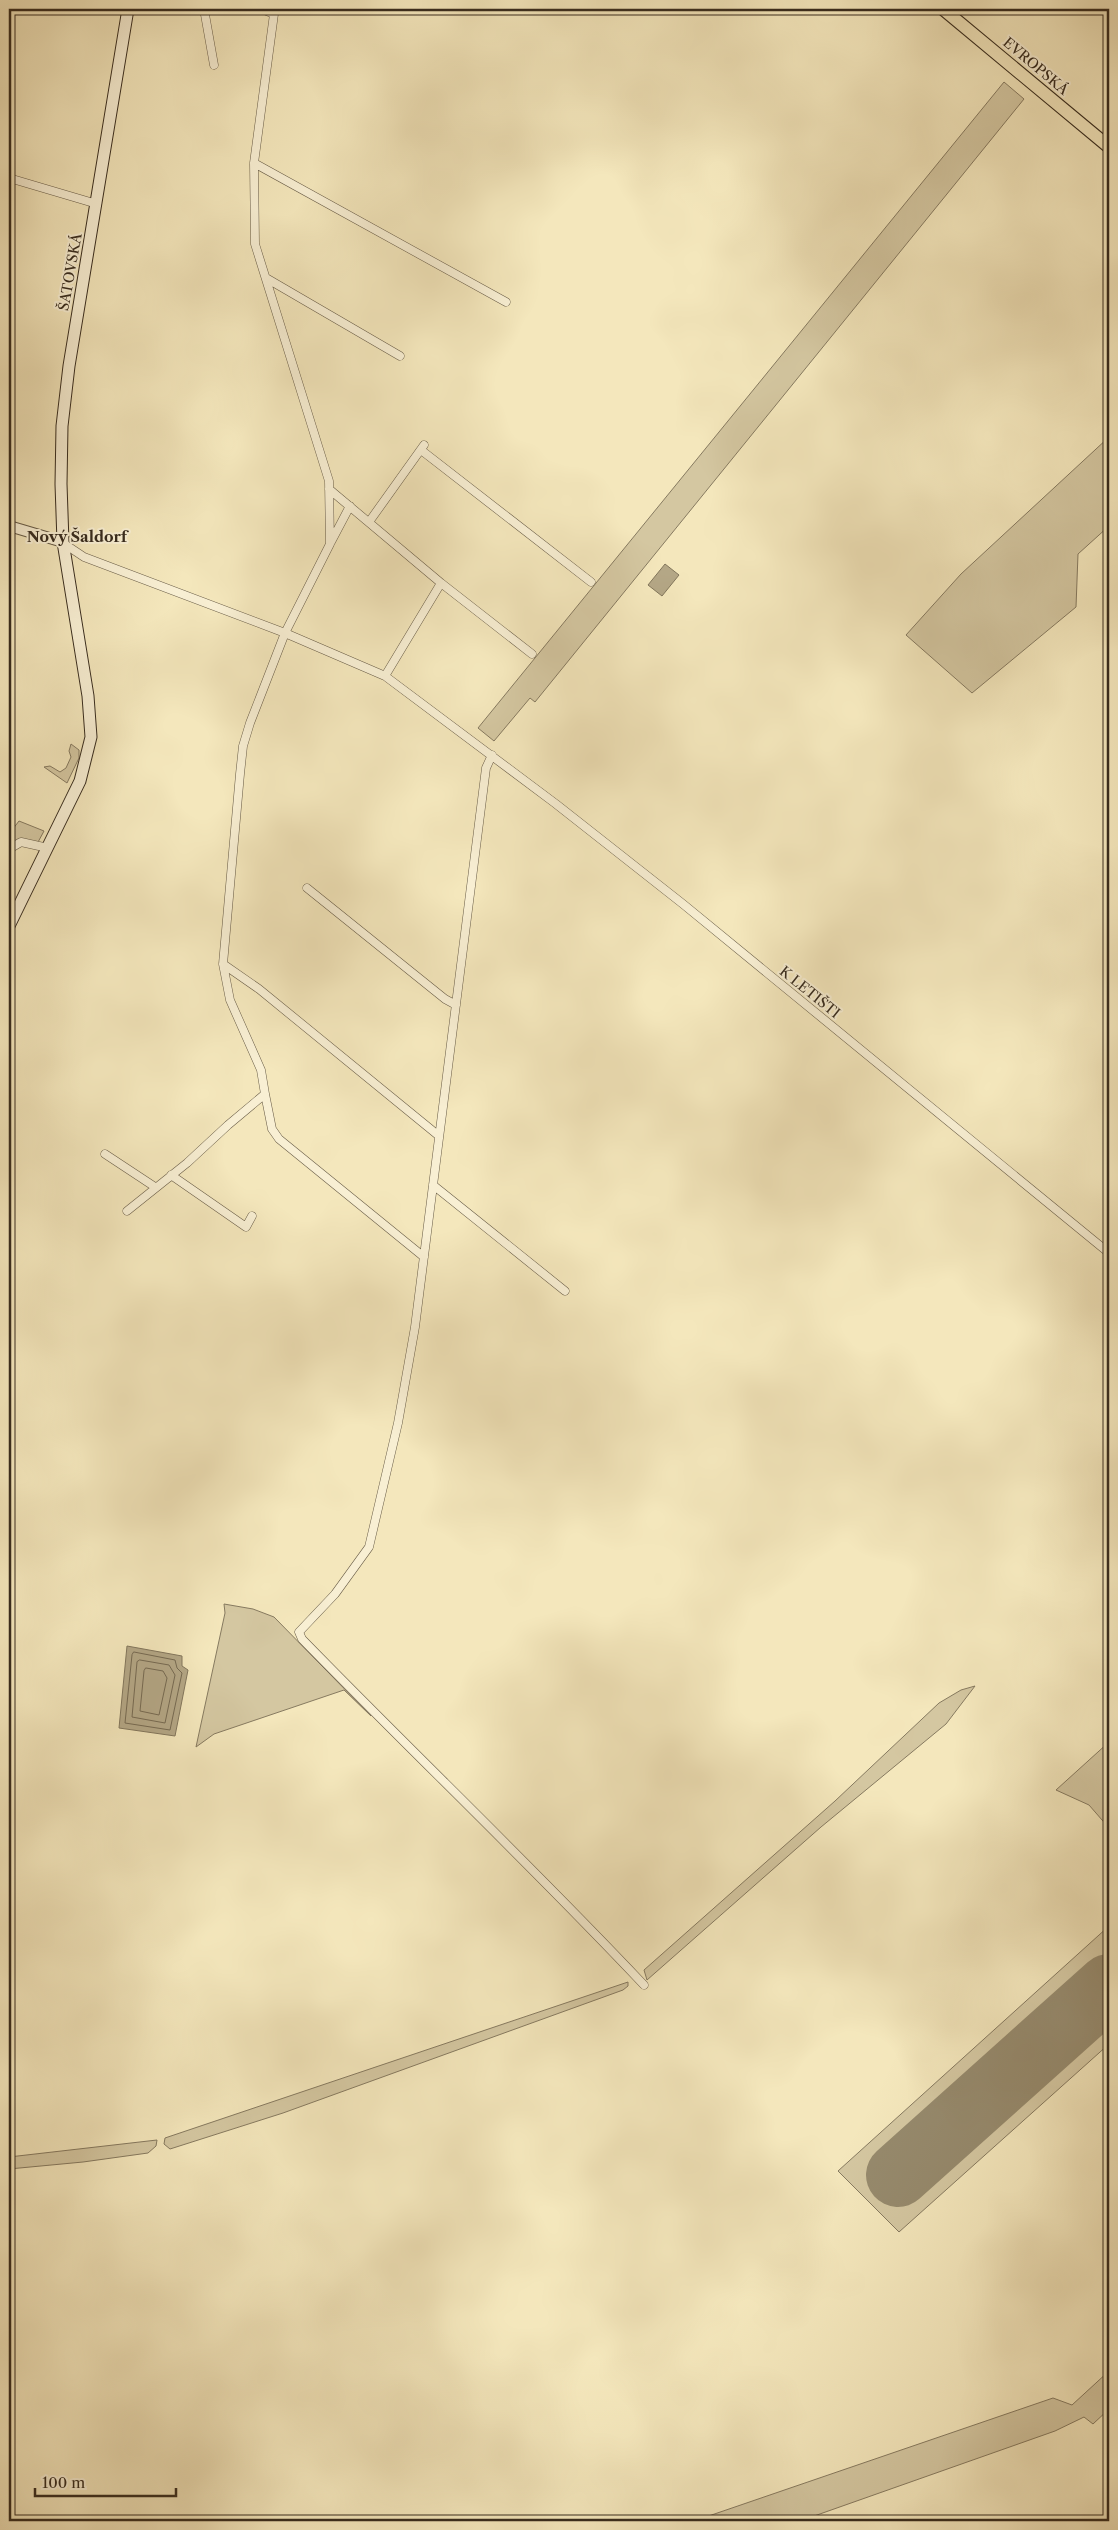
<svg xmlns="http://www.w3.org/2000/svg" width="1118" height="2530" viewBox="0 0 1118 2530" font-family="'Libre Caslon Text',serif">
<rect width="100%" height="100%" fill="#f4e7bc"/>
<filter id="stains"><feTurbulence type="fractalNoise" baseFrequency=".004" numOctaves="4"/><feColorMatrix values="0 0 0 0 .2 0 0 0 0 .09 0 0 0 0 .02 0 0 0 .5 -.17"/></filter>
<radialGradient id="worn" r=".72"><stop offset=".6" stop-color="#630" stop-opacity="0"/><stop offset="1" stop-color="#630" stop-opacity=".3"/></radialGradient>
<path fill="#d4c7a1" stroke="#867a60" d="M1004,82L1024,99L535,702L530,698L494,741L478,728Z
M1109,437V526L1078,554L1076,607L972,693L906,635L961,574Z
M71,744L79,750V758L67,783L44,767L50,766L60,772L66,768L71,757L69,751Z
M19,821L44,831L37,844L9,847V834Z
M224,1604L253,1609L274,1617L371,1716L344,1690L214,1734L196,1747L225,1613Z
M975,1686L946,1724L821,1827L647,1980L644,1970L835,1801L939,1703L961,1690Z
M1109,1742V1828L1089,1805L1056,1790Z
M1109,1926V2044L899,2232L838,2171Z
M628,1982V1986L623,1990L283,2113L170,2149L164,2144L165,2138Z
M157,2140L156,2146L148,2153L83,2162L9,2169V2157Z
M1109,2371V2409L1093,2424L1084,2417L1055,2431L800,2521H694L1053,2398L1072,2405Z"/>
<path fill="#b4a786" stroke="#82765c" d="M665,564L679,575L662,596L648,585Z
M127,1646L182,1656V1666L188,1670L175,1736L119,1728Z"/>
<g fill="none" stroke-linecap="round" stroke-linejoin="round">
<path stroke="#766a52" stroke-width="1" d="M134,1652L175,1660L177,1668L182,1673L170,1730L125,1723L132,1655Z
M140,1660L169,1665L175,1675L165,1723L132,1717L137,1662Z
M146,1668L163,1671L167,1678L159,1715L140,1711L144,1671Z"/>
<path stroke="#968a6d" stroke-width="64" d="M898,2175L1109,1986"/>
<g stroke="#675b46" stroke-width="9">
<path id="minor" d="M204,9L214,65
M254,163L506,302
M9,178L97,204
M266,278L400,356
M421,450L591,582
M329,489L441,583L385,676
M369,522L424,445
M331,542L350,506
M63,543L84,557L285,633L385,676L556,804L683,904L1109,1253
M441,583L532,654
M492,755L486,768L415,1327L398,1423L369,1547L335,1594L299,1632L302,1639C415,1755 533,1867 644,1985
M9,849L21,842L48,848
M307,888L445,999L456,1005
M223,964L259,989L439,1136
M265,1094L272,1129L279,1139L424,1257
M105,1154L155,1187
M171,1175L246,1227L252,1216
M433,1185L565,1291
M127,1211L187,1163L228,1125L265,1094L261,1070L230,1000L223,964L240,774L243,746L250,723L285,633L330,544L329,481L255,244L254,163L274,14L262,9"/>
</g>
<g stroke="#675b46" stroke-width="12">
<path id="tertiary" d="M9,526L63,542"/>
</g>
<g stroke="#382c1e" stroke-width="13">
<path id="secondary" d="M9,926L80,781L91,737L88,696L63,542L61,484L62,426L69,366L128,9"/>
</g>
<g stroke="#382c1e" stroke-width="14">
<path id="primary" d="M943,9L1109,147"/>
</g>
<use href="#minor" stroke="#f8efd3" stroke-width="8"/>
<use href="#tertiary" stroke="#f8efd3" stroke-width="10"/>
<use href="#secondary" stroke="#f8efd3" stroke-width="11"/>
<use href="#primary" stroke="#f4e7bc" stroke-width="12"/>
</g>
<g text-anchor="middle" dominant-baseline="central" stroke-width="4" stroke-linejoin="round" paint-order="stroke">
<g font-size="14" fill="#382c1e" stroke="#f8efd3">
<text transform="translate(1036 66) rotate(40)">EVROPSKÁ</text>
<text transform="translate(70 272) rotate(-80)">ŠATOVSKÁ</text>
<text transform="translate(810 992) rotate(39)">K LETIŠTI</text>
</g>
<g font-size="15" font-weight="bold" fill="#382c1e" stroke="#f8efd3">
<text x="77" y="536">Nový Šaldorf</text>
</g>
</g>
<rect width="1118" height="2530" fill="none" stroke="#f4e7bc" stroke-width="30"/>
<rect x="10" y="10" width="1098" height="2510" fill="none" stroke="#382c1e" stroke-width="2.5"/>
<rect x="15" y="15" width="1088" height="2500" fill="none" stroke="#382c1e"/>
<path d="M35 2488v8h141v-8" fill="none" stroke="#382c1e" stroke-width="2.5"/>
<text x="42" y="2488" font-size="15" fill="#382c1e" stroke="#f8efd3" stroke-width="4" paint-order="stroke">100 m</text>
<rect width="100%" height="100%" filter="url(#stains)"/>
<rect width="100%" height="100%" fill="url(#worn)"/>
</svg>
